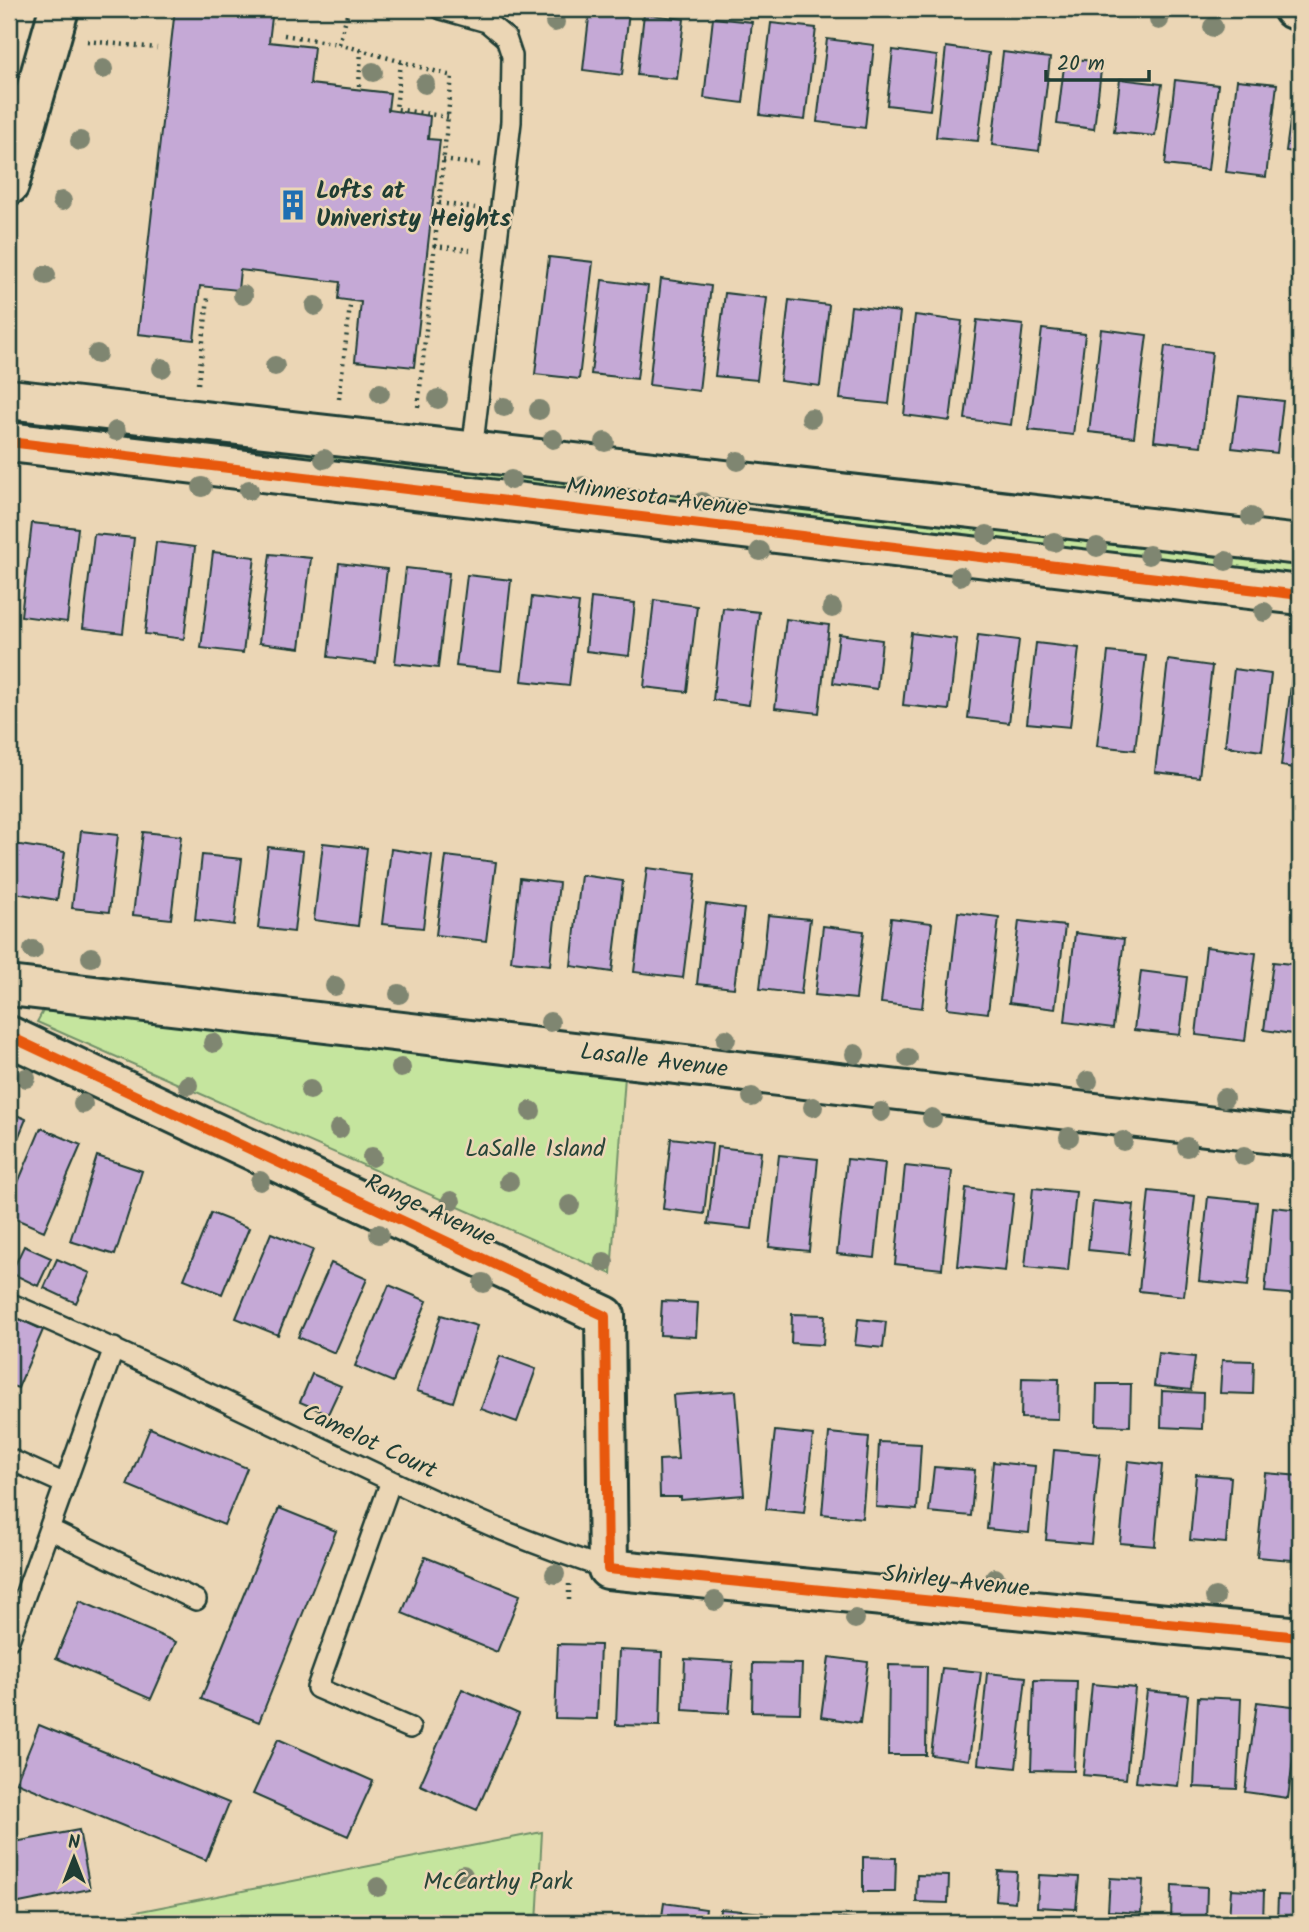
<svg xmlns="http://www.w3.org/2000/svg" width="1309" height="1932" viewBox="0 0 1309 1932" font-family="Kalam,sans-serif">
<rect width="100%" height="100%" fill="#ebd6b5"/>
<filter id="ink" filterUnits="userSpaceOnUse"><feTurbulence type="fractalNoise" baseFrequency=".0143" numOctaves="2"/><feDisplacementMap in="SourceGraphic" scale="14" xChannelSelector="R" yChannelSelector="G"/><feConvolveMatrix kernelMatrix="1 2 1 2 8 2 1 2 1" color-interpolation-filters="sRGB"/></filter>
<g filter="url(#ink)">
<path fill="#c5e59e" stroke="#729169" stroke-width="2" d="M9,413L734,498L740,507L737,512L9,428Z
M796,505L1300,566V580L790,518L788,512Z
M43,1011L625,1076L611,1274L37,1022Z
M542,1832L537,1923H80Z"/>
<path fill="#c5a9d6" stroke="#1f3d34" stroke-width="2" d="M175,9H273L269,42L314,47L310,84L390,93L388,110L430,116L428,139L440,140L414,367L355,361L361,302L338,299L340,282L240,270L238,290L200,286L194,340L138,334Z
M590,9L629,11L622,75L583,70Z
M644,14L684,19L677,79L637,75Z
M713,18L752,22L743,103L704,98Z
M771,23L816,28L805,120L760,115Z
M827,39L874,45L865,128L817,122Z
M946,47L989,53L978,141L936,137Z
M893,50L937,56L930,110L887,105Z
M1003,52L1050,58L1039,151L992,145Z
M1065,58L1102,62L1094,129L1057,124Z
M1120,79L1162,84L1155,136L1114,132Z
M1175,80L1218,85L1208,170L1165,165Z
M1237,80L1277,84L1266,177L1226,172Z
M1295,85L1300,86V153L1286,151Z
M549,257L593,262L579,379L535,374Z
M661,279L711,286L699,391L649,385Z
M602,280L648,286L637,379L591,374Z
M725,293L767,298L757,380L715,376Z
M789,300L829,305L820,386L780,381Z
M851,306L900,312L889,404L840,399Z
M915,315L962,321L950,421L904,415Z
M977,320L1023,325L1011,425L965,419Z
M1042,329L1085,334L1073,435L1029,430Z
M1101,329L1147,335L1134,437L1089,432Z
M1165,346L1212,352L1201,446L1154,441Z
M1239,396L1283,401L1277,453L1232,448Z
M1300,398V457L1293,456Z
M32,523L78,528L67,622L21,616Z
M94,534L134,538L123,633L83,628Z
M156,542L195,547L184,639L145,634Z
M213,552L255,557L243,653L201,648Z
M270,554L311,558L300,648L259,643Z
M339,563L387,569L376,663L328,657Z
M406,568L449,573L438,668L395,663Z
M467,575L511,580L501,671L456,666Z
M532,597L579,603L569,686L522,681Z
M591,598L635,603L629,656L586,651Z
M654,600L697,606L687,692L644,687Z
M723,608L759,612L749,705L713,700Z
M786,619L829,625L819,713L775,708Z
M911,633L957,639L949,710L903,705Z
M839,634L882,640L877,689L833,683Z
M978,635L1019,640L1009,723L968,718Z
M1036,643L1079,648L1070,727L1027,723Z
M1108,652L1146,656L1135,750L1097,746Z
M1168,660L1212,666L1199,777L1155,772Z
M1234,669L1271,674L1262,751L1225,746Z
M1292,677L1300,678V769L1281,766Z
M81,831L118,835L109,912L72,908Z
M143,832L181,836L171,919L133,915Z
M323,843L367,848L358,926L314,920Z
M14,844L65,852L57,900L9,892Z
M268,847L303,851L294,932L258,928Z
M391,849L432,855L423,928L382,924Z
M202,855L242,859L234,925L195,920Z
M446,856L496,862L486,941L436,935Z
M647,868L696,874L683,978L634,972Z
M581,875L623,881L612,972L571,966Z
M520,878L559,883L550,965L511,961Z
M706,904L744,909L734,988L697,984Z
M958,912L999,917L988,1013L947,1008Z
M768,915L810,919L801,994L760,989Z
M891,918L932,923L922,1008L881,1003Z
M1019,921L1065,926L1055,1009L1009,1003Z
M823,926L864,931L856,999L815,995Z
M1075,933L1124,939L1113,1028L1065,1022Z
M1206,947L1256,953L1245,1041L1196,1035Z
M1273,962L1300,965V1035L1264,1030Z
M1141,971L1187,977L1180,1035L1134,1030Z
M9,1112L26,1119L9,1160Z
M41,1128L81,1145L44,1231L9,1216V1204Z
M671,1138L712,1143L704,1214L663,1209Z
M717,1147L761,1152L752,1229L708,1224Z
M779,1155L818,1159L809,1251L769,1247Z
M97,1156L142,1171L115,1255L70,1241Z
M847,1159L885,1163L875,1258L837,1254Z
M905,1166L952,1171L942,1269L895,1264Z
M966,1188L1014,1194L1005,1271L958,1266Z
M1033,1188L1076,1192L1068,1271L1025,1267Z
M1149,1191L1195,1196L1184,1296L1139,1291Z
M1208,1197L1257,1202L1248,1286L1199,1281Z
M1093,1201L1134,1205L1129,1254L1088,1250Z
M1273,1207L1300,1210V1295L1265,1292Z
M211,1213L249,1228L222,1294L184,1279Z
M271,1233L313,1250L278,1335L236,1318Z
M24,1246L51,1258L38,1286L11,1273Z
M57,1259L90,1273L76,1303L44,1288Z
M331,1263L367,1279L335,1353L298,1337Z
M389,1285L427,1301L393,1382L355,1366Z
M662,1301L698,1303L696,1337L660,1335Z
M9,1314L43,1330L18,1388L9,1385Z
M792,1314L825,1315L823,1345L791,1343Z
M441,1315L477,1326L453,1402L417,1391Z
M858,1319L886,1322L883,1348L855,1345Z
M1158,1353L1195,1357L1191,1390L1154,1386Z
M500,1356L536,1369L517,1422L481,1409Z
M1222,1360L1254,1361L1253,1394L1220,1393Z
M312,1374L341,1386L328,1414L300,1402Z
M1022,1378L1059,1379L1058,1419L1021,1418Z
M1097,1384H1131L1130,1426L1096,1425Z
M736,1391L744,1495L681,1500V1497H660L659,1460L678,1459L673,1395Z
M1162,1391L1203,1393L1202,1429L1161,1427Z
M1299,1403H1300V1434L1296,1433Z
M150,1428L247,1468L224,1525L127,1485Z
M775,1431L813,1435L804,1513L766,1509Z
M829,1433L869,1437L862,1518L822,1514Z
M879,1442L921,1444L917,1510L876,1507Z
M1054,1450L1100,1454L1091,1544L1046,1540Z
M1128,1461L1162,1465L1155,1546L1120,1543Z
M993,1462L1035,1466L1029,1533L987,1529Z
M934,1467L975,1470L971,1516L929,1512Z
M1265,1473L1300,1476L1292,1560L1257,1557Z
M1196,1474L1231,1477L1226,1543L1190,1540Z
M279,1508L336,1531L259,1722L201,1699Z
M425,1557L520,1595L497,1652L402,1613Z
M80,1601L176,1642L151,1699L56,1658Z
M558,1644L600,1645L597,1719L555,1718Z
M619,1650L662,1652L660,1726L616,1725Z
M829,1657L868,1662L860,1723L821,1717Z
M685,1659L733,1662L729,1713L683,1710Z
M753,1663L802,1664L800,1713L752,1712Z
M889,1665L927,1666L926,1755H888Z
M942,1668L981,1672L969,1760L931,1755Z
M987,1673L1026,1677L1016,1768L978,1764Z
M1034,1680L1077,1681L1074,1771L1031,1770Z
M1092,1684L1135,1688L1126,1779L1083,1775Z
M462,1689L519,1714L477,1810L420,1785Z
M1147,1691L1188,1695L1178,1786L1136,1782Z
M1198,1697L1241,1699L1237,1789L1194,1787Z
M1257,1702L1300,1707L1288,1798L1245,1792Z
M39,1725L229,1803L206,1860L16,1782Z
M278,1739L373,1781L348,1836L253,1794Z
M79,1830L90,1889L9,1905V1843Z
M863,1857L896,1858L895,1892H863Z
M998,1871L1017,1872L1015,1902L996,1900Z
M917,1875L949,1876L948,1903L916,1902Z
M1039,1875L1079,1877L1076,1909L1037,1907Z
M1110,1878L1143,1880L1141,1913L1108,1911Z
M1172,1885L1207,1887L1206,1921L1171,1920Z
M1231,1889L1264,1891L1263,1922L1229,1920Z
M1278,1895L1300,1896V1923H1277Z
M664,1903L706,1909L704,1923H661Z
M720,1909L763,1913L761,1923H719Z
M774,1915L818,1917L817,1923H774Z
M838,1918L875,1923H838Z"/>
<g fill="none" stroke-linecap="round" stroke-linejoin="round">
<g stroke="#1f3d34" stroke-width="24">
<path id="service" d="M441,9L487,22L506,38L512,56L511,122L472,452
M9,1303C113,1347 214,1396 316,1445C412,1491 507,1537 608,1569
M9,1459L65,1484
M391,1481L317,1688L410,1728
M49,1529L196,1600
M9,1640L114,1348"/>
</g>
<g stroke="#1f3d34" stroke-width="44">
<path id="minor" d="M1293,9L1300,10
M9,185L59,9
M9,399L1300,545
M9,442L1300,595
M9,986L1300,1137
M9,1036L605,1316L608,1569L1300,1637"/>
</g>
<path stroke="#1f3d34" stroke-width="4.5" stroke-dasharray="2 5" stroke-linecap="butt" d="M284,35L339,44L452,76L418,408
M87,41L157,48
M339,44L348,11
M401,62L396,109L448,117
M359,86L361,50
M443,160L480,165
M439,203L475,208
M434,246L470,250
M198,384L208,298
M339,399L350,306
M569,1600V1584"/>
<use href="#service" stroke="#ebd6b5" stroke-width="19"/>
<use href="#minor" stroke="#ebd6b5" stroke-width="38"/>
<g stroke="#ebd6b5" stroke-width="15">
<path id="cycleway" d="M9,442L1300,595
M9,1036L605,1316L608,1569L1300,1637"/>
</g>
<use href="#cycleway" stroke="#e8590c" stroke-width="10"/>
</g>
<g fill="#7f8671">
<circle cx="1159" cy="20" r="10"/>
<circle cx="555" cy="22" r="10"/>
<circle cx="1213" cy="27" r="10"/>
<circle cx="103" cy="69" r="10"/>
<circle cx="373" cy="72" r="10"/>
<circle cx="425" cy="84" r="10"/>
<circle cx="80" cy="141" r="10"/>
<circle cx="62" cy="201" r="10"/>
<circle cx="46" cy="275" r="10"/>
<circle cx="243" cy="295" r="10"/>
<circle cx="315" cy="306" r="10"/>
<circle cx="97" cy="354" r="10"/>
<circle cx="275" cy="366" r="10"/>
<circle cx="162" cy="368" r="10"/>
<circle cx="380" cy="393" r="10"/>
<circle cx="438" cy="399" r="10"/>
<circle cx="504" cy="407" r="10"/>
<circle cx="539" cy="410" r="10"/>
<circle cx="811" cy="418" r="10"/>
<circle cx="116" cy="431" r="10"/>
<circle cx="553" cy="439" r="10"/>
<circle cx="605" cy="442" r="10"/>
<circle cx="324" cy="459" r="10"/>
<circle cx="738" cy="461" r="10"/>
<circle cx="511" cy="480" r="10"/>
<circle cx="583" cy="486" r="10"/>
<circle cx="202" cy="487" r="10"/>
<circle cx="249" cy="490" r="10"/>
<circle cx="702" cy="502" r="10"/>
<circle cx="1251" cy="517" r="10"/>
<circle cx="987" cy="535" r="10"/>
<circle cx="1054" cy="542" r="10"/>
<circle cx="1097" cy="547" r="10"/>
<circle cx="760" cy="551" r="10"/>
<circle cx="1149" cy="555" r="10"/>
<circle cx="1226" cy="561" r="10"/>
<circle cx="960" cy="576" r="10"/>
<circle cx="832" cy="608" r="10"/>
<circle cx="1264" cy="612" r="10"/>
<circle cx="33" cy="950" r="10"/>
<circle cx="91" cy="957" r="10"/>
<circle cx="335" cy="986" r="10"/>
<circle cx="399" cy="994" r="10"/>
<circle cx="550" cy="1022" r="10"/>
<circle cx="726" cy="1039" r="10"/>
<circle cx="213" cy="1043" r="10"/>
<circle cx="855" cy="1054" r="10"/>
<circle cx="908" cy="1058" r="10"/>
<circle cx="401" cy="1068" r="10"/>
<circle cx="26" cy="1078" r="10"/>
<circle cx="1088" cy="1081" r="10"/>
<circle cx="188" cy="1085" r="10"/>
<circle cx="310" cy="1090" r="10"/>
<circle cx="752" cy="1097" r="10"/>
<circle cx="1224" cy="1098" r="10"/>
<circle cx="83" cy="1104" r="10"/>
<circle cx="813" cy="1107" r="10"/>
<circle cx="531" cy="1111" r="10"/>
<circle cx="881" cy="1112" r="10"/>
<circle cx="932" cy="1118" r="10"/>
<circle cx="339" cy="1129" r="10"/>
<circle cx="1069" cy="1137" r="10"/>
<circle cx="1123" cy="1141" r="10"/>
<circle cx="1187" cy="1147" r="10"/>
<circle cx="1244" cy="1156" r="10"/>
<circle cx="372" cy="1157" r="10"/>
<circle cx="260" cy="1181" r="10"/>
<circle cx="509" cy="1182" r="10"/>
<circle cx="451" cy="1201" r="10"/>
<circle cx="570" cy="1205" r="10"/>
<circle cx="379" cy="1234" r="10"/>
<circle cx="604" cy="1262" r="10"/>
<circle cx="483" cy="1283" r="10"/>
<circle cx="555" cy="1574" r="10"/>
<circle cx="995" cy="1578" r="10"/>
<circle cx="1215" cy="1597" r="10"/>
<circle cx="715" cy="1601" r="10"/>
<circle cx="855" cy="1619" r="10"/>
<circle cx="463" cy="1875" r="10"/>
<circle cx="378" cy="1887" r="10"/>
</g>
</g>
<defs>
<g id="building-bare" transform="scale(2.415)"><path d="M-4-6H4V6H1V3H-1V6H-4ZM-2.5-4.3h1.7v1.8h-1.7ZM.8-4.3h1.7v1.8H.8ZM-2.5-1h1.7V.8h-1.7ZM.8-1h1.7V.8H.8Z" fill="#1f6fb2" stroke="#ebd6b5" stroke-width="2.5" paint-order="stroke"/></g>
</defs>
<g fill-rule="evenodd">
<use href="#building-bare" x="293" y="205"/>
</g>
<g text-anchor="middle" dominant-baseline="central" stroke-width="5" stroke-linejoin="round" paint-order="stroke">
<g font-size="24" font-weight="bold" fill="#1f3d34" stroke="#ebd6b5" text-anchor="start">
<text x="316" y="191">Lofts at<tspan x="316" dy="28">Univeristy Heights</tspan></text>
</g>
<g font-size="24" fill="#1f3d34" stroke="#ebd6b5">
<text transform="translate(657 498) rotate(7)">Minnesota Avenue</text>
<text transform="translate(654 1061) rotate(7)">Lasalle Avenue</text>
<text transform="translate(430 1211) rotate(25)">Range Avenue</text>
<text transform="translate(369 1442) rotate(25)">Camelot Court</text>
<text transform="translate(956 1582) rotate(6)">Shirley Avenue</text>
</g>
<g font-size="24" fill="#274539" stroke="#ebd6b5">
<text x="535" y="1149">LaSalle Island</text>
<text x="498" y="1882">McCarthy Park</text>
</g>
</g>
<rect width="1309" height="1932" fill="none" stroke="#ebd6b5" stroke-width="35"/>
<rect x="18" y="18" width="1274" height="1897" fill="none" stroke="#1f3d34" stroke-width="2.5" filter="url(#ink)"/>
<g transform="translate(74 1858)" stroke="#ebd6b5" stroke-width="5" paint-order="stroke">
<path d="M0-5L12 26L0 18L-12 26Z" fill="#1f3d34"/>
<text y="-10" font-size="19" font-weight="bold" text-anchor="middle" fill="#1f3d34">N</text>
</g>
<path d="M1046 70v10h103v-10" fill="none" stroke="#1f3d34" stroke-width="3.5"/>
<text x="1057" y="70" font-size="21" fill="#1f3d34" stroke="#ebd6b5" stroke-width="5" paint-order="stroke">20 m</text>
</svg>
